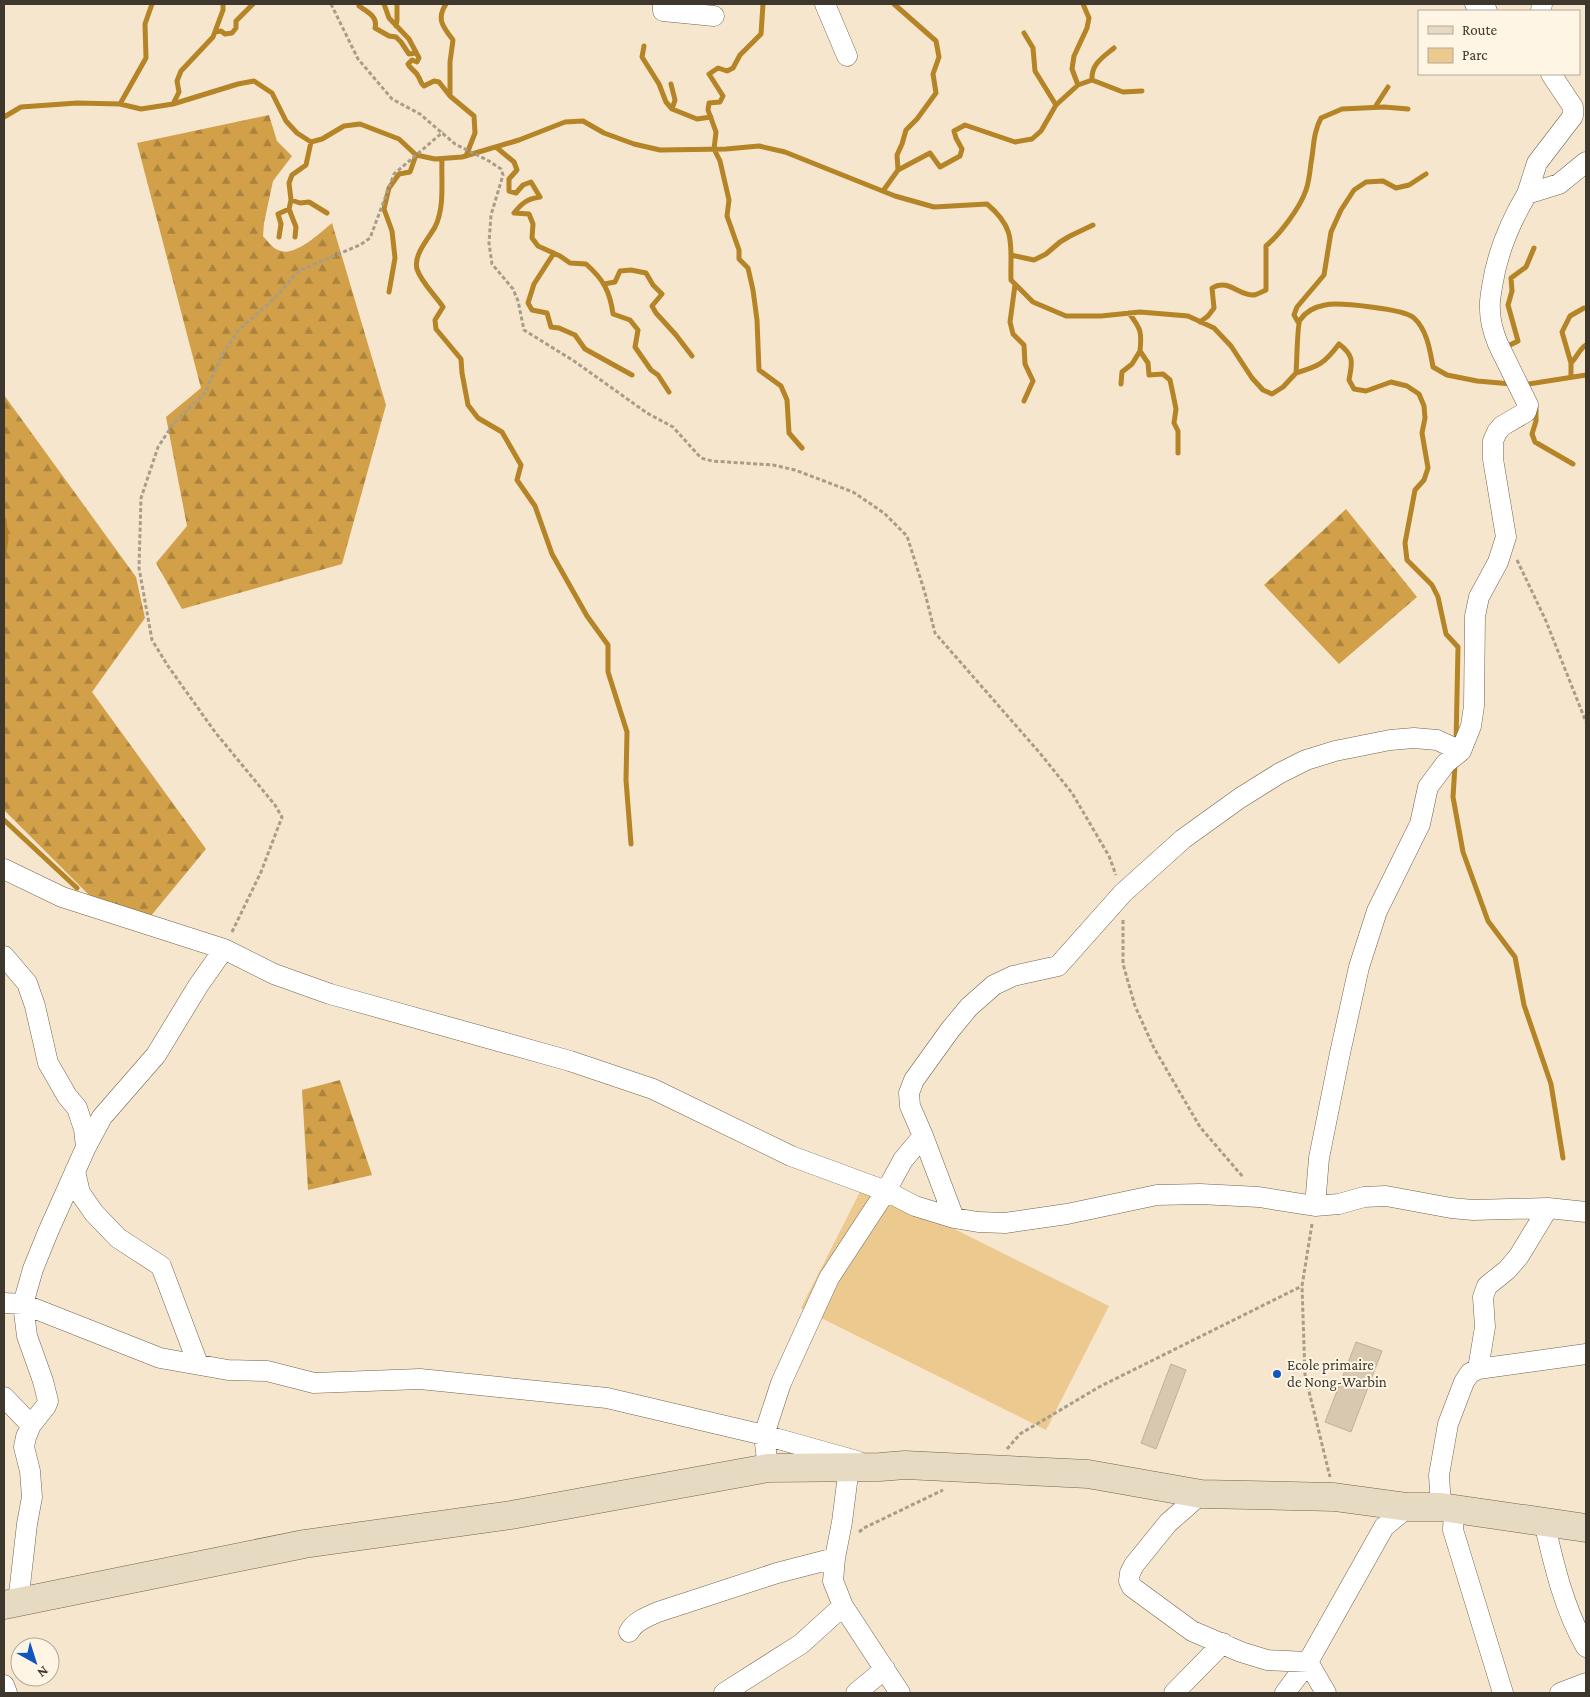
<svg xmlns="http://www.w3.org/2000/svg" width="1590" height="1697" viewBox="0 0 1590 1697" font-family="'Crimson Pro',serif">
<defs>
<pattern id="forest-firs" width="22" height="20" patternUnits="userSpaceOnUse" patternTransform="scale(1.25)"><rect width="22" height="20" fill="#d1a048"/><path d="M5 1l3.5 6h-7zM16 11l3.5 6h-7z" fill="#ab833c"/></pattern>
</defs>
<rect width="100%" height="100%" fill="#f6e6cd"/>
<path fill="url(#forest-firs)" d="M269,115L277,141L292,156L273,181L264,223L263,236C268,242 273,249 281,251C296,256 321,232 332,223L386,405L342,564L182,609L156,563L187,526L166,417L201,388L137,143Z
M4,395L136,577L145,618L92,692L206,849L145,923L97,903L4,810Z
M1346,509L1417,597L1339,664L1264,585Z
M340,1080L372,1175L308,1190L302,1090Z"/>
<path fill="#ecc98f" d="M864,1184L1109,1306L1046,1430L801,1308Z"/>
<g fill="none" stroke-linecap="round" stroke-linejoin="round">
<path stroke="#b48426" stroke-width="5" d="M384,4L389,18L409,39L419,58L417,62L412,60L408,64C410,69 416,71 418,76C421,80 420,83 424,86L434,81L439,82L450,96
M446,4C436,19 443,27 453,40L450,62V96L474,116L475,133L466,156
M763,4L761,34L740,55L733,68L727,71L718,68L709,74L723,96L720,102L709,103L708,110L716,132L714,149L720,161L729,200L727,216L739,250V259L748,268L753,290L757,320L759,370L781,386L787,400L789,433L802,448
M894,4L936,41L939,57L933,74L936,93L917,119L906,130L902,144L897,155L898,170
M359,6C368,12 378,17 375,28L389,36L396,37L401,42L409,54L416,53
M396,26L397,20V4
M215,32L221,31L225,34L232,33L236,28V21L253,4
M1024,33L1033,48L1035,71L1056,105
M644,46L642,57L659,84L666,102L672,109L697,119L711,117
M1092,80C1091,64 1103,57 1114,48
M671,84L675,100L672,109
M1078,85L1092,80L1123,92L1142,91
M120,104L146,58L145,24L152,4
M173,104L179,92L177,81L181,71L213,37L223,10V4
M1375,107L1388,87
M4,117L21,107L77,103L120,104L141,109L173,104L238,84L254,81L272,93L286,121L297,133L311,142L322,139L344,126L360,124L399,139L416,155L435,159L462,157L519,140L565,122L583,121L604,133L634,144L660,150L726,149L759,146L785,152L895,196L934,207L987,204C1017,229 1010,245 1011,280L1033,302L1066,316H1101L1140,312L1188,316L1214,328L1231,346L1252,378L1263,390L1272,394L1283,387L1296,373C1297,364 1297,325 1300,320C1306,311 1314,307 1325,305C1338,302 1405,309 1414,318C1427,330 1430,350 1433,367L1447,375L1477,381L1512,384
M496,147L514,162L517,170L509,179V191L516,193L523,185L531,182L540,197C527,199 522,203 514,213L529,214L533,224L532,238L538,246L560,256L570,263L586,264C603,279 610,291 613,314L630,320L638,330L635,347L651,370L658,375L669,392
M442,159C441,181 445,207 435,227C429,238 413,255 417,269C421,282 435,295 443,307L435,320L436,329L461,359L462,373L468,405L478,418L502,432L521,465L517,480L535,506L552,554L587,616L608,645V672L627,732L626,780L631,844
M883,191L898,170L930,153L940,167L960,156L962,149L956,138L954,131L965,125L1015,142L1032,139L1041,131L1056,105L1078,85L1072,69L1074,56L1087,28L1089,18L1083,4
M291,200L300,203L309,202L327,213
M279,237L281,224L278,214L289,209
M295,237L296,227L289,209L291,200L289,183L292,175L306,165L311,142
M554,253L534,284L528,303L532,310L547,313L551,327L559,328L575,335L585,349L632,375
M1011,255L1034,260L1046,254L1060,242L1070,236L1093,225
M604,284L615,282L620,271L631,270L646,273L653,285L662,294L652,306L656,313L676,335L692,356
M1015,285L1010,322L1013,334L1024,345L1025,364L1033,381L1024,401
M389,292L395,258L392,231L384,209L389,188L399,174L410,172L416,155
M1129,313C1141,329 1142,332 1140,351L1148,363L1149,375L1163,374L1170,380L1173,394L1176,409L1174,423L1178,431V453
M1200,322L1208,316L1214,308L1212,288C1228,278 1239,296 1254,295C1258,294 1262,292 1266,290V246C1280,234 1300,208 1306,190C1309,182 1310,171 1311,163C1314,147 1313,133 1321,118L1342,109L1384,107L1408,109
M1298,322L1294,315L1297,307L1324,275L1331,232L1341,210L1354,190L1366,182L1383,181L1396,188L1409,185L1426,174
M1508,348V346L1518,341L1508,305L1512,291L1511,278L1526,267L1534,248
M1571,363C1577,357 1580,348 1586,345
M1296,373C1319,366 1324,364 1339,344C1355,356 1352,363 1349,380L1354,389L1366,391L1391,382L1407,386L1419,394L1424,406L1425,418L1422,433L1428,468L1424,480L1415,490L1405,543L1407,560L1432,585L1438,597L1446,634L1458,647L1456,744
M1571,377V363L1562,332L1570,316L1584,308
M1121,384L1122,372L1132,364L1140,351
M1522,385L1586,375
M1536,408V421L1532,434L1535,442L1573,464
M4,520L6,539L4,552
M1455,765L1453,797L1463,852L1488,921L1515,957L1524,1005L1551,1084L1563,1158
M4,820L77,888"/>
</g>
<path fill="#d7c8af" stroke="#c0b199" d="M1356,1342L1382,1351L1351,1432L1325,1422Z
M1171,1364L1186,1370L1156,1449L1141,1443Z"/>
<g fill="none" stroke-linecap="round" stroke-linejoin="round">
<g stroke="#71634d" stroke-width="21">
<path id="street" d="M663,4V11L714,16
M825,4L847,56
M1475,4L1487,11
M1541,11L1542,4
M1527,194L1537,163L1573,116V107L1551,74
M4,869L62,897L224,949L274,974L330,994L570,1061L653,1089L791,1156L886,1191L915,1206L954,1218L978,1222L1005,1223L1067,1214L1157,1195L1200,1194L1259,1197L1315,1206L1339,1204L1364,1197L1386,1196L1451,1208L1473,1210L1548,1208L1586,1212
M4,956L27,983L35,1006L48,1063L67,1096L77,1108L84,1129L86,1147L48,1232L33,1269L23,1304L27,1336L43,1381L48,1401L46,1406L31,1425L26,1437L24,1447L30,1471L32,1497L27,1524L18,1603
M923,1136L954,1218
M86,1147L102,1117L156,1055L198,986L224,949
M75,1171L80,1193L94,1213L118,1238L161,1266L198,1364
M1315,1206L1319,1158L1340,1053L1359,967L1377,911L1420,824L1428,787L1446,763L1461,751L1471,726L1474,706L1475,616L1479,597L1498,562L1506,537L1493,459V441L1497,432L1502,426L1526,412L1528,405L1498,344C1494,334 1490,321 1490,310C1489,303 1491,294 1492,287C1497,253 1509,224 1527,194L1559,184L1586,162
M4,1303L23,1304L160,1358L228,1370L267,1371L314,1383L420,1379L607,1398L764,1435L857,1461
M1478,1369L1485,1327L1483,1297L1487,1286L1507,1270L1519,1256L1548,1208
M4,1397L31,1425
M849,1467L842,1522L835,1558L833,1581L843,1606L900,1693
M768,1468L764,1435L781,1383L829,1278L886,1191L903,1160L923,1136L910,1106L909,1093L914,1080L950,1030L969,1007L994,985L1013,976L1058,966L1123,893L1183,839L1240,798L1280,773L1306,760L1335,751L1390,740L1414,738L1437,740L1461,751
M1201,1494L1168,1523L1134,1565L1130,1573L1129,1581L1132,1587L1192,1631L1241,1652L1267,1660L1308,1662L1326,1693
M1441,1507L1439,1475L1448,1424L1464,1382L1470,1373L1478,1369L1586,1354
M1454,1509L1453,1530L1503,1693
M1544,1522C1554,1565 1564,1609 1586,1647
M629,1632C635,1621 647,1617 658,1612L777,1573L835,1558
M4,1685L7,1693
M724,1693L801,1644L843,1606
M856,1693L885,1669
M1174,1693L1223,1643
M1285,1693L1308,1662L1384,1527L1408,1507
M1560,1693L1586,1683"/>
</g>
<g stroke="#71634d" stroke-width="29">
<path id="secondary" d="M4,1605L304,1544L511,1515L768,1468L880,1467L905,1465L1088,1474L1201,1494L1334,1497L1408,1507H1441L1586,1528"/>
</g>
<path stroke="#a89c8a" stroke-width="3" stroke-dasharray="4 2.5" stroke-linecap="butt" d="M331,4L358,59L392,99L420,114L455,144L489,161L501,169L503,175L491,215L489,243L492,264L513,289L518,301L524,330L574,361L647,413L673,427L701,458L712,461L773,465L795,470L853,492L884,513L907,536L925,593L935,633L1039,752L1072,793L1109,856L1116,875
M1517,560L1546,621L1586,722
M1123,920V964L1135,1006L1154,1048L1200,1127L1243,1177
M232,932L261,872L282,817L275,805L215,732L168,666L152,640L139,568L141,498L158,447L174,423L205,393L222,355L238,331L278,295L298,271L360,245L370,238L394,174L443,132
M1312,1224L1302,1286L1305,1375L1330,1477
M1007,1449L1020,1434L1099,1387L1302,1286
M859,1532L864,1528L943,1490"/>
<use href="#street" stroke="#fff" stroke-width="20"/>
<use href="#secondary" stroke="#e6dac2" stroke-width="28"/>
</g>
<circle fill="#1055c0" stroke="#fef5e5" stroke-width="2" cx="1277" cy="1374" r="5"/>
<g text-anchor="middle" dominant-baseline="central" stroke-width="4" stroke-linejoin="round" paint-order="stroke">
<g font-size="15" fill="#3d372d" stroke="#fef5e5" text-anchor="start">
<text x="1287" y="1365">Ecole primaire<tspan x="1287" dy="17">de Nong-Warbin</tspan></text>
</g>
</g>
<rect width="1590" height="1697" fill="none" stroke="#3d372d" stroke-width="10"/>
<rect x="1418" y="10" width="162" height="65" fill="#fef5e5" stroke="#b1a99b"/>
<rect x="1428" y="26" width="25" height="8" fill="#e6dac2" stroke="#b1a99b"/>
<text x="1462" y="35" font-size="15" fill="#3d372d">Route</text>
<rect x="1428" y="48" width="25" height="15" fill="#ecc98f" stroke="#b1a99b"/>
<text x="1462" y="60" font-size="15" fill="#3d372d">Parc</text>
<g transform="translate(35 1662) rotate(141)"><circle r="24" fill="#fef5e5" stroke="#b1a99b"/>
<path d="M0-4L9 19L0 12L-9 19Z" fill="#1055c0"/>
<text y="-8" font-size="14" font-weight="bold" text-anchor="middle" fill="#3d372d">N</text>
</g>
</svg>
